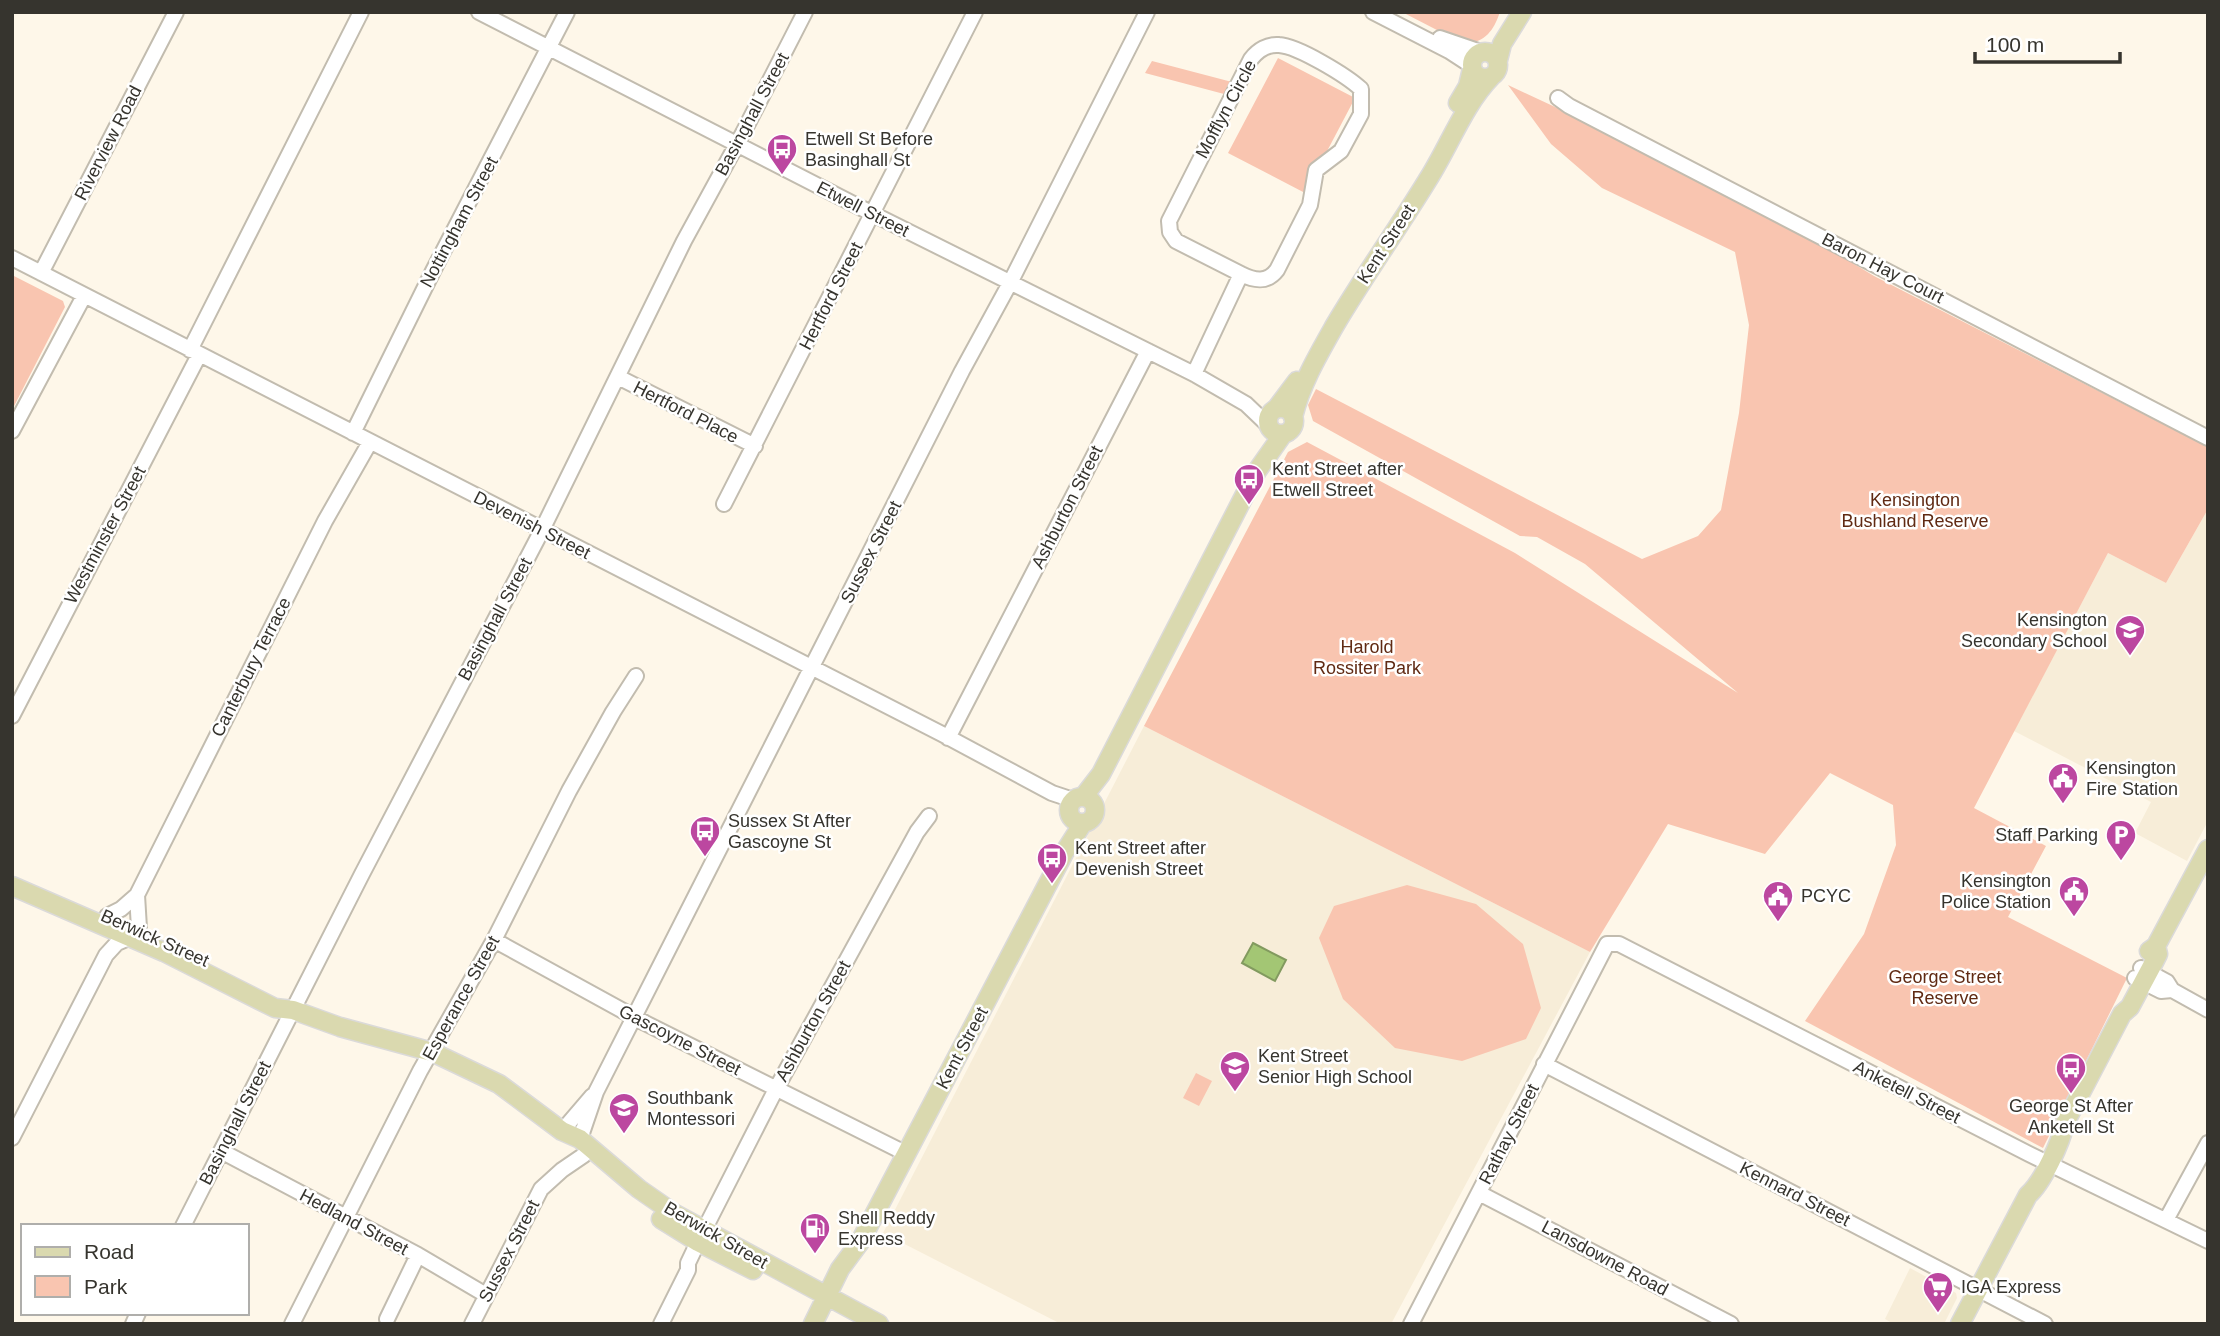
<svg xmlns="http://www.w3.org/2000/svg" width="2220" height="1336" viewBox="0 0 2220 1336" font-family="Helvetica,sans-serif">
<rect width="100%" height="100%" fill="#fef7e9"/>
<path fill="#f7edd8" d="M2208,509V821L2187,861L2135,833L2151,802L2014,731L2108,553L2166,583Z
M1144,726L1590,952L1391,1324H1061L883,1233Z
M1910,1268L1956,1293L1957,1298L1944,1324H1894L1885,1319Z"/>
<path fill="#f9c5b0" d="M1402,12H1500C1493,32 1486,40 1466,45Z
M1278,58L1355,98L1305,193L1228,153Z
M1152,61L1232,82L1224,94L1145,73Z
M1508,85L1727,187L1874,276L2208,447V509L2166,583L2108,553L1974,808L2046,846L2008,917L2127,978L2043,1148L1805,1021L1864,934L1896,845L1893,805L1830,773L1765,854L1668,824L1590,952L1144,726L1288,452L1307,442L1515,553L1738,693L1585,564L1537,537L1520,536L1313,421L1308,405L1316,389L1642,559L1698,536L1721,510L1739,413L1749,325L1735,252L1602,188L1551,144Z
M12,275L63,301L65,307L12,410Z
M1407,885L1476,904L1523,944L1541,1008L1526,1039L1462,1061L1395,1048L1343,999L1319,938L1334,906Z
M1196,1073L1212,1081L1199,1106L1183,1098Z"/>
<path fill="#a3c674" stroke="#829a5f" stroke-width="2" d="M1253,943L1286,960L1275,981L1242,963Z"/>
<g fill="none" stroke-linecap="round" stroke-linejoin="round">
<g stroke="#c2bcaf" stroke-width="18">
<path id="minor" d="M479,12L873,214L1194,374L1246,404L1268,425
M1373,12L1449,51L1472,66
M1440,38L1481,52
M1558,98L1569,106L2208,438
M12,258L942,734L1052,793L1073,800
M41,273L176,12
M190,350L361,12
M1194,374L1241,274C1255,281 1267,283 1277,270L1310,205L1316,170L1341,151L1361,114V89C1347,76 1298,46 1279,45C1268,44 1258,50 1251,59L1169,221L1170,232L1176,241L1241,274
M618,377L755,446
M12,431L84,296
M353,433L433,271L567,12
M724,504L975,12
M12,716L199,355
M948,738L1148,351
M137,895L139,928
M107,916L121,909L137,895L325,521L370,442
M494,940L645,1023L907,1154
M2141,968L2167,982L2172,990L2208,1010
M2135,978L2161,991L2172,990
M1544,1064L2045,1324
M562,1131L592,1096
M12,1138L106,955L117,943L131,937
M580,1139L596,1092L962,371L1010,283L1147,12
M221,1151L418,1255L486,1295
M1479,1193L1731,1324
M2166,1220L2208,1143
M183,1226L362,874L542,530L684,241L743,133L805,12
M387,1319L418,1255
M133,1324L138,1313
M292,1324L420,1071L494,940L569,791L613,712L636,676
M472,1324L541,1189L562,1170L584,1155
M661,1324L688,1270V1263L698,1242L776,1089L917,832L929,816
M1411,1324L1607,944H1619L2029,1154L2208,1241"/>
</g>
<g stroke="#dbdad9" stroke-width="21">
<path id="major" d="M1472 65a13 13 0 1 1 26 0a13 13 0 1 1-26 0Z
M1498,60L1502,44L1522,12
M1458,103L1468,86L1472,69
M1268 421a13 13 0 1 1 26 0a13 13 0 1 1-26 0Z
M1276,409L1297,381
M1293,417C1301,384 1318,355 1335,325C1364,276 1397,230 1427,181C1449,147 1463,106 1491,77
M1084,796L1101,774L1257,471L1283,434
M1069 810a13 13 0 1 1 26 0a13 13 0 1 1-26 0Z
M12,886L164,952L275,1008L293,1010L340,1027L432,1052L499,1084L562,1131L580,1139L639,1189L675,1214L879,1324
M2149,951L2156,946L2208,849
M661,1219L698,1242L753,1270
M813,1324L840,1269L860,1242L1064,853L1083,823
M1960,1324L2028,1195C2043,1182 2061,1142 2065,1123L2122,1014L2130,1007L2154,962L2158,954L2156,946"/>
</g>
<use href="#minor" stroke="#fff" stroke-width="14"/>
<use href="#major" stroke="#dad9af" stroke-width="18"/>
</g>
<defs>
<g id="bus-pin" transform="scale(1.575)"><path d="M0 17L-7.5 6A9.5 9.5 0 1 1 7.5 6Z" fill="#bc47a0" stroke="#fff"/><path d="M-5-6H5V4H4V6H2V4H-2V6H-4V4H-5ZM-3.5-4V0h7V-4ZM-3.5 1.2v1.5H-2V1.2ZM2 1.2v1.5H3.5V1.2Z" fill="#fff"/></g>
<g id="school-pin" transform="scale(1.575)"><path d="M0 17L-7.5 6A9.5 9.5 0 1 1 7.5 6Z" fill="#bc47a0" stroke="#fff"/><path d="M0-5L7-2L0 1L-7-2ZM-4 1L0 2.5L4 1V4Q0 6-4 4Z" fill="#fff"/></g>
<g id="civic-pin" transform="scale(1.575)"><path d="M0 17L-7.5 6A9.5 9.5 0 1 1 7.5 6Z" fill="#bc47a0" stroke="#fff"/><path d="M-.6-6.5H3V-4.5H.6V-3L4-1V1h2V6H-6V1h2V-1L-.6-3ZM-1.2 2.5V6h2.4V2.5Z" fill="#fff"/></g>
<g id="parking-pin" transform="scale(1.575)"><path d="M0 17L-7.5 6A9.5 9.5 0 1 1 7.5 6Z" fill="#bc47a0" stroke="#fff"/><path d="M-3.5-5.5H1a3.5 3.5 0 0 1 0 7H-1V5.5H-3.5ZM-1-3.4V-.6H.8a1.4 1.4 0 0 0 0-2.8Z" fill="#fff"/></g>
<g id="fuel-pin" transform="scale(1.575)"><path d="M0 17L-7.5 6A9.5 9.5 0 1 1 7.5 6Z" fill="#bc47a0" stroke="#fff"/><path d="M-5.5-6h7V0h2V4h1.3V-2.5L3-4.5l.8-.8L6-3V5H2.5V1h-1V6h-7ZM-4.2-4.7v3.2H.2V-4.7Z" fill="#fff"/></g>
<g id="supermarket-pin" transform="scale(1.575)"><path d="M0 17L-7.5 6A9.5 9.5 0 1 1 7.5 6Z" fill="#bc47a0" stroke="#fff"/><path d="M-6-5.5h2.5l.6 2H6L4.5 2H-2.5L-4.4-4H-6ZM-1.5 3.2a1.3 1.3 0 1 0 .1 0ZM3 3.2a1.3 1.3 0 1 0 .1 0Z" fill="#fff"/></g>
</defs>
<g fill-rule="evenodd">
<use href="#bus-pin" x="782" y="149"/>
<use href="#bus-pin" x="1249" y="479"/>
<use href="#school-pin" x="2130" y="630"/>
<use href="#civic-pin" x="2063" y="778"/>
<use href="#bus-pin" x="705" y="831"/>
<use href="#parking-pin" x="2121" y="835"/>
<use href="#bus-pin" x="1052" y="858"/>
<use href="#civic-pin" x="2074" y="891"/>
<use href="#civic-pin" x="1778" y="896"/>
<use href="#school-pin" x="1235" y="1066"/>
<use href="#bus-pin" x="2071" y="1068"/>
<use href="#school-pin" x="624" y="1108"/>
<use href="#fuel-pin" x="815" y="1228"/>
<use href="#supermarket-pin" x="1938" y="1287"/>
</g>
<g text-anchor="middle" dominant-baseline="central" stroke-width="5" stroke-linejoin="round" paint-order="stroke">
<g font-size="18" fill="#36342e" stroke="#fff">
<text transform="translate(1226 109) rotate(-62)">Mofflyn Circle</text>
<text transform="translate(752 114) rotate(-62)">Basinghall Street</text>
<text transform="translate(108 143) rotate(-63)">Riverview Road</text>
<text transform="translate(863 209) rotate(27)">Etwell Street</text>
<text transform="translate(459 222) rotate(-62)">Nottingham Street</text>
<text transform="translate(1386 244) rotate(-57)">Kent Street</text>
<text transform="translate(1883 268) rotate(27)">Baron Hay Court</text>
<text transform="translate(831 296) rotate(-63)">Hertford Street</text>
<text transform="translate(686 412) rotate(27)">Hertford Place</text>
<text transform="translate(1067 507) rotate(-63)">Ashburton Street</text>
<text transform="translate(532 525) rotate(27)">Devenish Street</text>
<text transform="translate(105 535) rotate(-62)">Westminster Street</text>
<text transform="translate(871 552) rotate(-63)">Sussex Street</text>
<text transform="translate(495 619) rotate(-62)">Basinghall Street</text>
<text transform="translate(251 667) rotate(-63)">Canterbury Terrace</text>
<text transform="translate(155 938) rotate(24)">Berwick Street</text>
<text transform="translate(461 998) rotate(-61)">Esperance Street</text>
<text transform="translate(813 1021) rotate(-61)">Ashburton Street</text>
<text transform="translate(680 1040) rotate(27)">Gascoyne Street</text>
<text transform="translate(962 1048) rotate(-62)">Kent Street</text>
<text transform="translate(1907 1092) rotate(27)">Anketell Street</text>
<text transform="translate(235 1123) rotate(-63)">Basinghall Street</text>
<text transform="translate(1509 1134) rotate(-63)">Rathay Street</text>
<text transform="translate(1795 1194) rotate(27)">Kennard Street</text>
<text transform="translate(354 1222) rotate(28)">Hedland Street</text>
<text transform="translate(716 1235) rotate(30)">Berwick Street</text>
<text transform="translate(509 1251) rotate(-63)">Sussex Street</text>
<text transform="translate(1605 1258) rotate(28)">Lansdowne Road</text>
</g>
<g font-size="18" fill="#36342e" stroke="#fff" text-anchor="start">
<text x="805" y="139">Etwell St Before<tspan x="805" dy="21">Basinghall St</tspan></text>
<text x="1272" y="469">Kent Street after<tspan x="1272" dy="21">Etwell Street</tspan></text>
<text x="2107" y="620" text-anchor="end">Kensington<tspan x="2107" dy="21">Secondary School</tspan></text>
<text x="2086" y="768">Kensington<tspan x="2086" dy="21">Fire Station</tspan></text>
<text x="728" y="821">Sussex St After<tspan x="728" dy="21">Gascoyne St</tspan></text>
<text x="2098" y="835" text-anchor="end">Staff Parking</text>
<text x="1075" y="848">Kent Street after<tspan x="1075" dy="21">Devenish Street</tspan></text>
<text x="2051" y="881" text-anchor="end">Kensington<tspan x="2051" dy="21">Police Station</tspan></text>
<text x="1801" y="896">PCYC</text>
<text x="1258" y="1056">Kent Street<tspan x="1258" dy="21">Senior High School</tspan></text>
<text x="647" y="1098">Southbank<tspan x="647" dy="21">Montessori</tspan></text>
<text x="2071" y="1106" text-anchor="middle">George St After<tspan x="2071" dy="21">Anketell St</tspan></text>
<text x="838" y="1218">Shell Reddy<tspan x="838" dy="21">Express</tspan></text>
<text x="1961" y="1287">IGA Express</text>
</g>
<g font-size="18" fill="#602a13" stroke="#fff">
<text x="1915" y="500">Kensington<tspan x="1915" dy="21">Bushland Reserve</tspan></text>
<text x="1367" y="647">Harold<tspan x="1367" dy="21">Rossiter Park</tspan></text>
<text x="1945" y="977">George Street<tspan x="1945" dy="21">Reserve</tspan></text>
</g>
</g>
<rect width="2220" height="1336" fill="none" stroke="#36342e" stroke-width="28"/>
<rect x="21" y="1224" width="228" height="91" fill="#ffffff" stroke="#afaeab" stroke-width="2"/>
<rect x="35" y="1247" width="35" height="10" fill="#dad9af" stroke="#afaeab" stroke-width="2"/>
<text x="84" y="1259" font-size="21" fill="#36342e">Road</text>
<rect x="35" y="1276" width="35" height="21" fill="#f9c5b0" stroke="#afaeab" stroke-width="2"/>
<text x="84" y="1294" font-size="21" fill="#36342e">Park</text>
<path d="M1975 52v10h145v-10" fill="none" stroke="#36342e" stroke-width="3.5"/>
<text x="1986" y="52" font-size="21" fill="#36342e" stroke="#ffffff" stroke-width="5" paint-order="stroke">100 m</text>
</svg>
